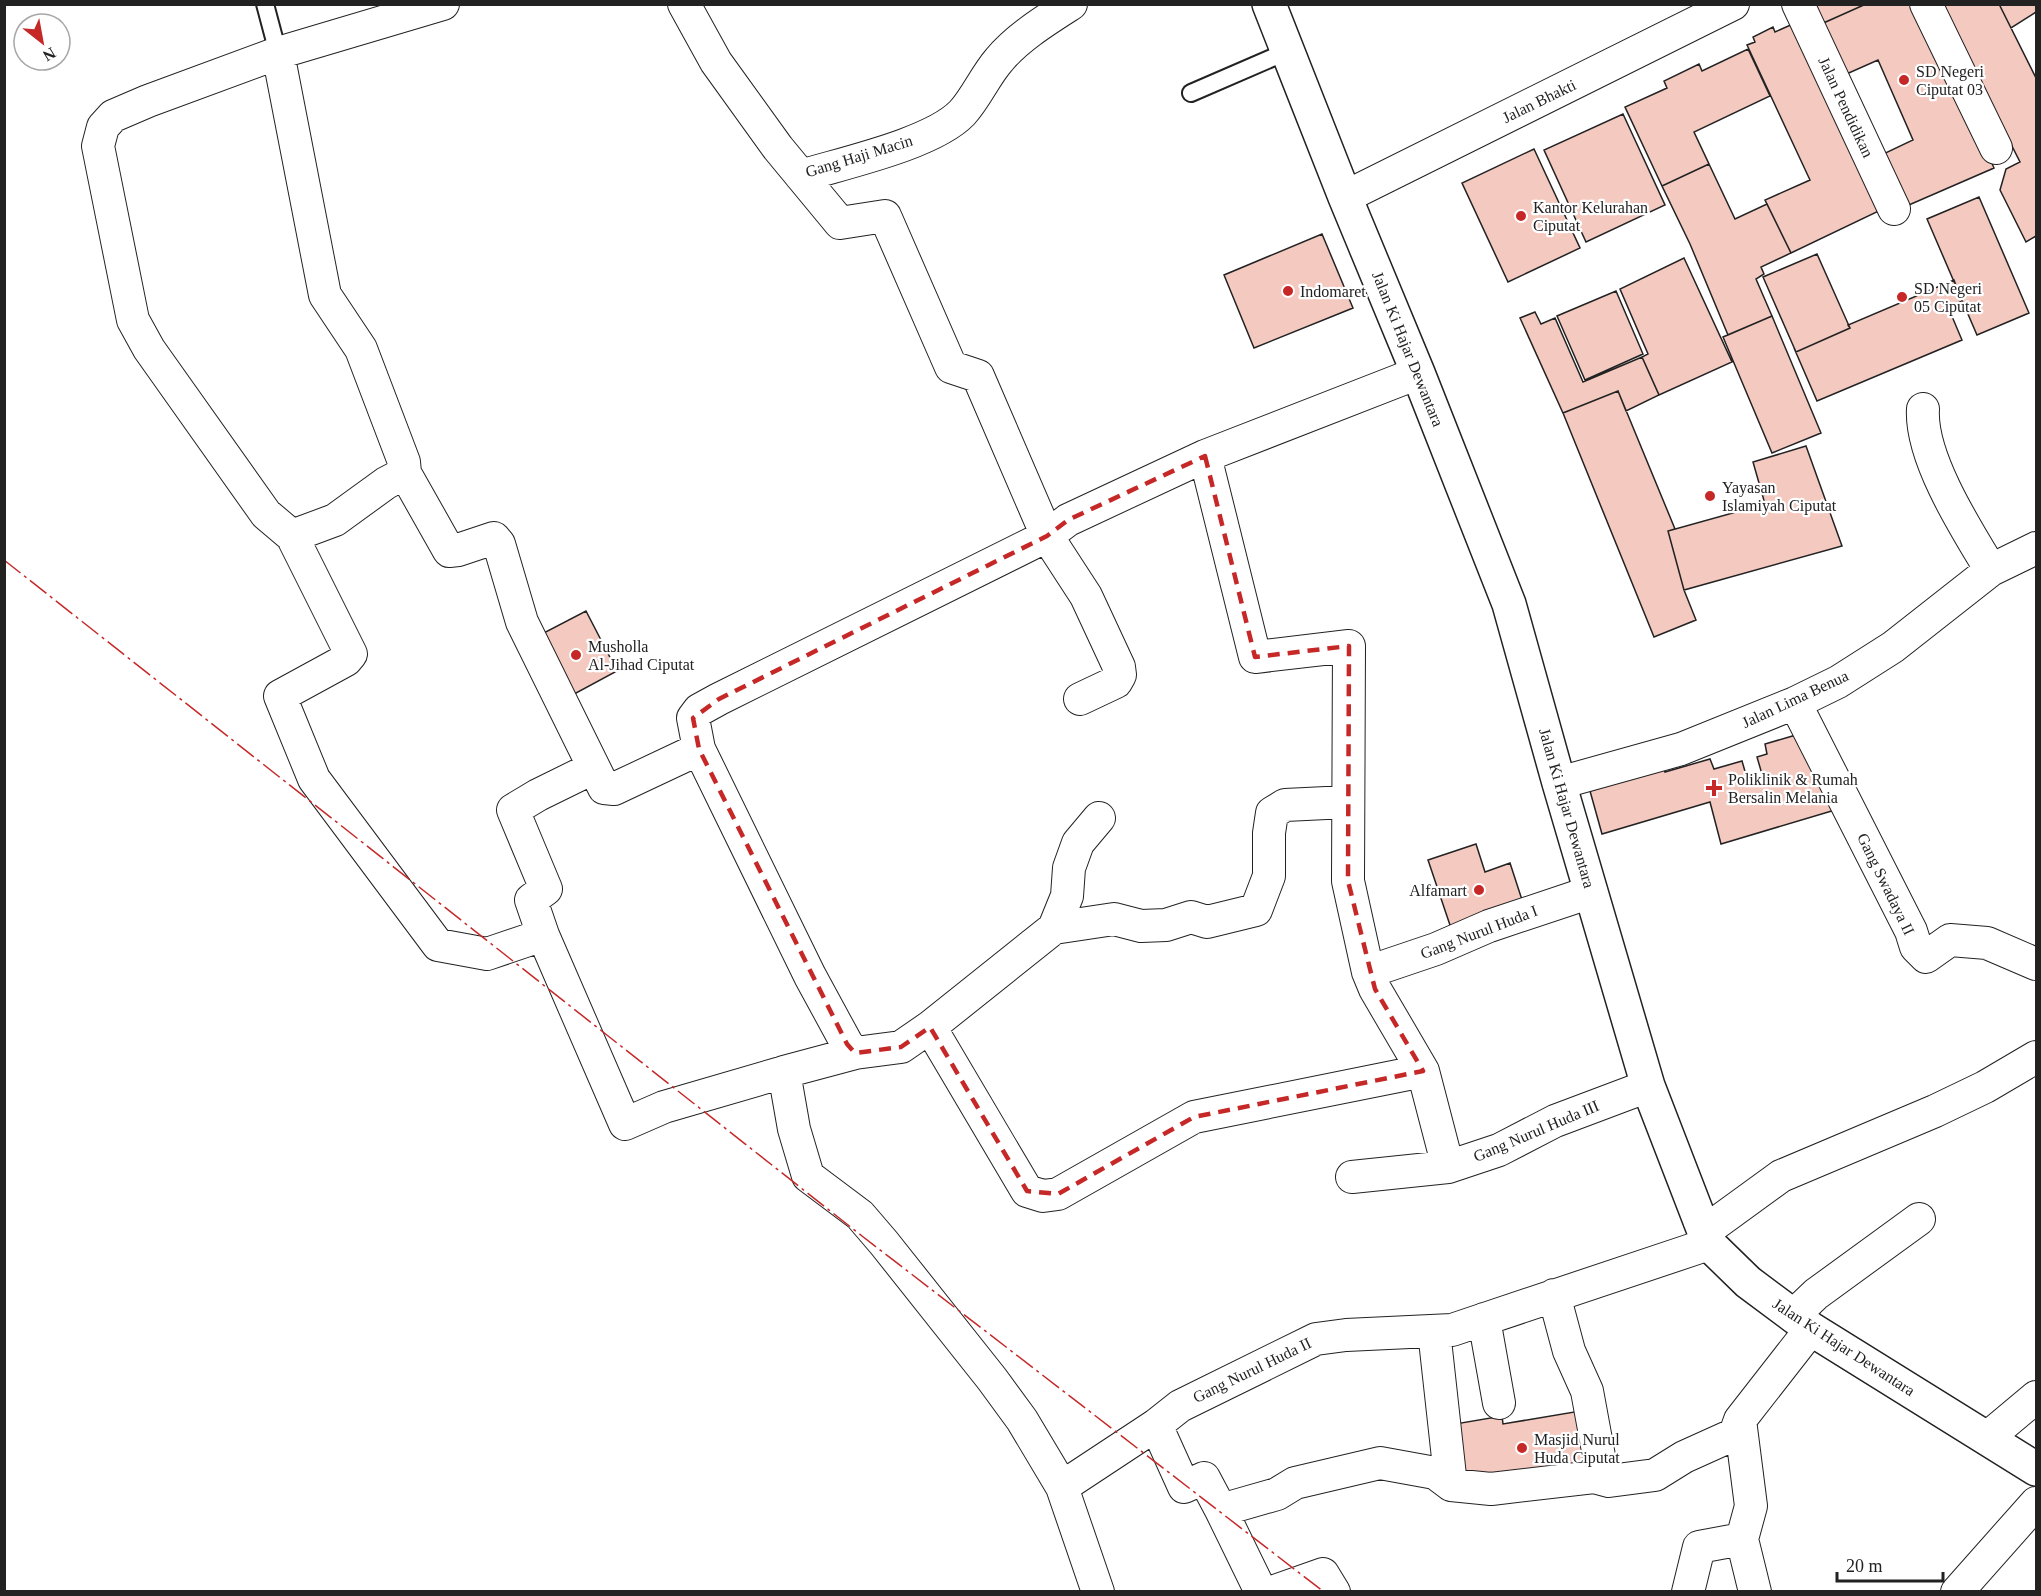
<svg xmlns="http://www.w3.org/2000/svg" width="2041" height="1596" viewBox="0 0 2041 1596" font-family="Georgia,serif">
<rect width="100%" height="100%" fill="#fff"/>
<path fill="#f3c9c0" stroke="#222" stroke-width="1.5" d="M1804,4H1866L1819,25Z
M1866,4H1923L1994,168L1902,208L1879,156L1913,140L1878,60L1842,76L1819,25Z
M1940,4H1999L2036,78V236L2026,242L2000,190L2006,169L2020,162Z
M1999,4H2036V12L2011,28Z
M1795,23L1883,209L1791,253L1765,200L1810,180L1747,45L1755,42L1753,37L1773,27L1775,32Z
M1748,49L1770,96L1694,132L1709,164L1662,186L1625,107L1667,88L1664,81L1699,64L1702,71Z
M1623,114L1665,205L1586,242L1544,150Z
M1534,149L1580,248L1508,282L1462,183Z
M1709,164L1735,219L1767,204L1791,253L1761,267L1764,274L1756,279L1772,316L1728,335L1690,244L1662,186Z
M1979,197L2029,313L1977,335L1927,219Z
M1322,234L1353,308L1254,348L1224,275Z
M1817,254L1850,328L1796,352L1763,277Z
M1684,258L1732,362L1659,395L1642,357L1648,354L1620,289Z
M1954,280L1962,301L1948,307L1962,340L1817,401L1794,348L1796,352L1850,328L1848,325Z
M1616,291L1643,354L1585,380L1557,316Z
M1535,312L1541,324L1555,318L1583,382L1642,357L1659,395L1626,411L1618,391L1563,413L1520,318Z
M1772,316L1821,433L1772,453L1723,337Z
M1618,391L1675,529L1668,531L1684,590L1696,620L1654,637L1563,413Z
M1806,446L1842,546L1684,590L1668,531L1765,504L1753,462Z
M586,611L617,671L565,699L534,638Z
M1796,735L1835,810L1721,844L1710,802L1602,834L1590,791L1664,769L1665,772L1710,759L1714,769L1742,761L1749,785L1764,781L1757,757L1767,754L1765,744Z
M1476,844L1485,872L1510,863L1525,909L1453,934L1428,860Z
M1586,1410L1595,1472L1458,1483L1449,1425L1502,1416L1503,1424Z"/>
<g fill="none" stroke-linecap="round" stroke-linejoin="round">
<g stroke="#222" stroke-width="20">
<path id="lane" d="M265,4L278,53
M1191,93L1288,51"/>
</g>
<g stroke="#222" stroke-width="34">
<path id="street" d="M443,4L278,53L148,101L113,116L103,127L98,146L133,320L149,349L266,514L292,536L351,654L346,660L280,696L314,779L438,945L487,954L543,935
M684,4L716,62L778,148L840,223L885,216L951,367L978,376L1047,536L1086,596L1119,667L1120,675L1116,682L1080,699
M1798,4L1894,209
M1926,4L1996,148
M278,53L325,295L361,349L404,462L405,473L449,551L458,550L494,538L499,544L522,622L604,788L614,789L699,749
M801,176C843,163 932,144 962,113C976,98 985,76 999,60C1017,38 1046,20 1071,4
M1345,197L1733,4
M1923,409C1920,457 1966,529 1991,570
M1205,456L1255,657L1349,646L1348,881L1368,972L1375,989L1423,1071L1448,1167
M292,536L335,520L386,483L405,473
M1795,703L1911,931L1916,947L1926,957L1950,940L1987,943L2036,964
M593,768L538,795L513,810L546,889L531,900L543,935L625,1124L664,1107L784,1072
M1559,783L1681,749L1795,703L1838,682L1893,647L1991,570L2036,548
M1099,818L1078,843L1069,868L1067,896L1054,928L930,1027L901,1047L855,1053L847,1044L810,976L699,749L693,718L699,710L719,699L1047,536L1068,520L1205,456L1418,373
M1054,928L1114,919L1141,926L1166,925L1191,917L1207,922L1256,910L1269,876V833L1272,813L1285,805L1347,802
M1368,972L1436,949L1489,926L1591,892
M930,1027L1027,1191L1043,1196L1058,1194L1194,1117L1423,1071
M855,1053L784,1072L794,1129L808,1176L860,1215L884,1243L992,1379L1022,1420L1062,1487
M1352,1177L1448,1167L1499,1150L1555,1121L1648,1086
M1700,1221L1715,1224L1781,1176L1935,1111L1985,1087L2036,1057
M1554,1295L1569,1351L1587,1391L1601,1467L1609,1481
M1793,1316L1816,1294L1919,1219
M1484,1319L1499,1403
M1434,1331L1451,1485L1491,1489L1594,1477L1609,1481L1655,1475L1684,1457L1735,1434L1740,1420L1811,1329
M1156,1425L1184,1487L1204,1478L1221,1510L1277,1494L1295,1483L1380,1463L1435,1473L1451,1485
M1987,1438L2036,1397
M1221,1510L1261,1592
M1742,1539L1755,1592
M1098,1592L1062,1487L1156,1425L1180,1406L1316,1339L1346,1335L1452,1330L1709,1244
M1272,1592L1323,1574L1334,1592
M1688,1592L1699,1547L1742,1539L1751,1506L1740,1420
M1957,1592L2036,1503"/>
</g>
<g stroke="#222" stroke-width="36">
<path id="secondary" d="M1269,4L1345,197L1418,373L1509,604L1559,783L1648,1086L1709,1244L1748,1282L1811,1329L2036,1469"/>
</g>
<use href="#lane" stroke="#fff" stroke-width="16"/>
<use href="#street" stroke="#fff" stroke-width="32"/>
<use href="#secondary" stroke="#fff" stroke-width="33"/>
<path stroke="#c62828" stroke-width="1.5" stroke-dasharray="21 4.5 3 4.5" stroke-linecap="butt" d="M4,560L862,1236L1324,1592"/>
</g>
<path fill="none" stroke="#c62828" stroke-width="4.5" stroke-dasharray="12 8" stroke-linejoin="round" d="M1205,456L1255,657L1349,646L1348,881L1375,989L1423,1071L1194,1117L1058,1194L1027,1191L930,1027L901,1047L855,1053L847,1044L699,749L693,718L719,699L1047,536L1068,520Z"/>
<g fill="#c62828" stroke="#fff" stroke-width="2">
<circle cx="1904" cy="80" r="6"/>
<circle cx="1521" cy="216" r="6"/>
<circle cx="1288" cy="291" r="6"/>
<circle cx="1902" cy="297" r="6"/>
<circle cx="1710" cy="496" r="6"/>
<circle cx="576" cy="655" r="6"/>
<path d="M1711 779h6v6h6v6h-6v6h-6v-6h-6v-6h6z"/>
<circle cx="1479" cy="890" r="6"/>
<circle cx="1522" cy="1448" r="6"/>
</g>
<g text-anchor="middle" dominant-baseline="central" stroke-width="4.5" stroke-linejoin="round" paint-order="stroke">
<g font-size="16" fill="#222" stroke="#fff" text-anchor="start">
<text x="1916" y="71">SD Negeri<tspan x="1916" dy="18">Ciputat 03</tspan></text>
<text x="1533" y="207">Kantor Kelurahan<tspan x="1533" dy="18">Ciputat</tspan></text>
<text x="1914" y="288">SD Negeri<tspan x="1914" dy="18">05 Ciputat</tspan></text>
<text x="1300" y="291">Indomaret</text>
<text x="1722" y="487">Yayasan<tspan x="1722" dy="18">Islamiyah Ciputat</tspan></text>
<text x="588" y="646">Musholla<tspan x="588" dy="18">Al-Jihad Ciputat</tspan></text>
<text x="1728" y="779">Poliklinik &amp; Rumah<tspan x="1728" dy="18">Bersalin Melania</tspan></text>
<text x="1467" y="890" text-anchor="end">Alfamart</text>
<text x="1534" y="1439">Masjid Nurul<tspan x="1534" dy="18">Huda Ciputat</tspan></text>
</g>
<g font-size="16" fill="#222" stroke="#fff">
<text transform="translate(1539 101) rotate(-26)">Jalan Bhakti</text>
<text transform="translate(1846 107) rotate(65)">Jalan Pendidikan</text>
<text transform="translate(859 156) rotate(-17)">Gang Haji Macin</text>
<text transform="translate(1408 349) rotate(68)">Jalan Ki Hajar Dewantara</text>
<text transform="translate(1795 699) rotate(-25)">Jalan Lima Benua</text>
<text transform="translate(1567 808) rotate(74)">Jalan Ki Hajar Dewantara</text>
<text transform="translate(1886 884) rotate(64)">Gang Swadaya II</text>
<text transform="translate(1479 932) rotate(-21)">Gang Nurul Huda I</text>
<text transform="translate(1536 1131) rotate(-23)">Gang Nurul Huda III</text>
<text transform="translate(1844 1347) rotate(33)">Jalan Ki Hajar Dewantara</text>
<text transform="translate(1252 1370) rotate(-26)">Gang Nurul Huda II</text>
</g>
</g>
<rect width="2041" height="1596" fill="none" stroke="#222222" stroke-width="12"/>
<g transform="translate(42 42) rotate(149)"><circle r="28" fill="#ffffff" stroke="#a7a7a7" stroke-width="1.5"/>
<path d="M0-4.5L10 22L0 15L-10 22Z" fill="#c62828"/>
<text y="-9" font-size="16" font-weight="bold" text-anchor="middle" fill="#222222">N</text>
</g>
<path d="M1837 1572v9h106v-9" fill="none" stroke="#222222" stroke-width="3"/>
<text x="1846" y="1572" font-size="18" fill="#222222" stroke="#ffffff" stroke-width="4.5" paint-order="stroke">20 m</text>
</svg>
